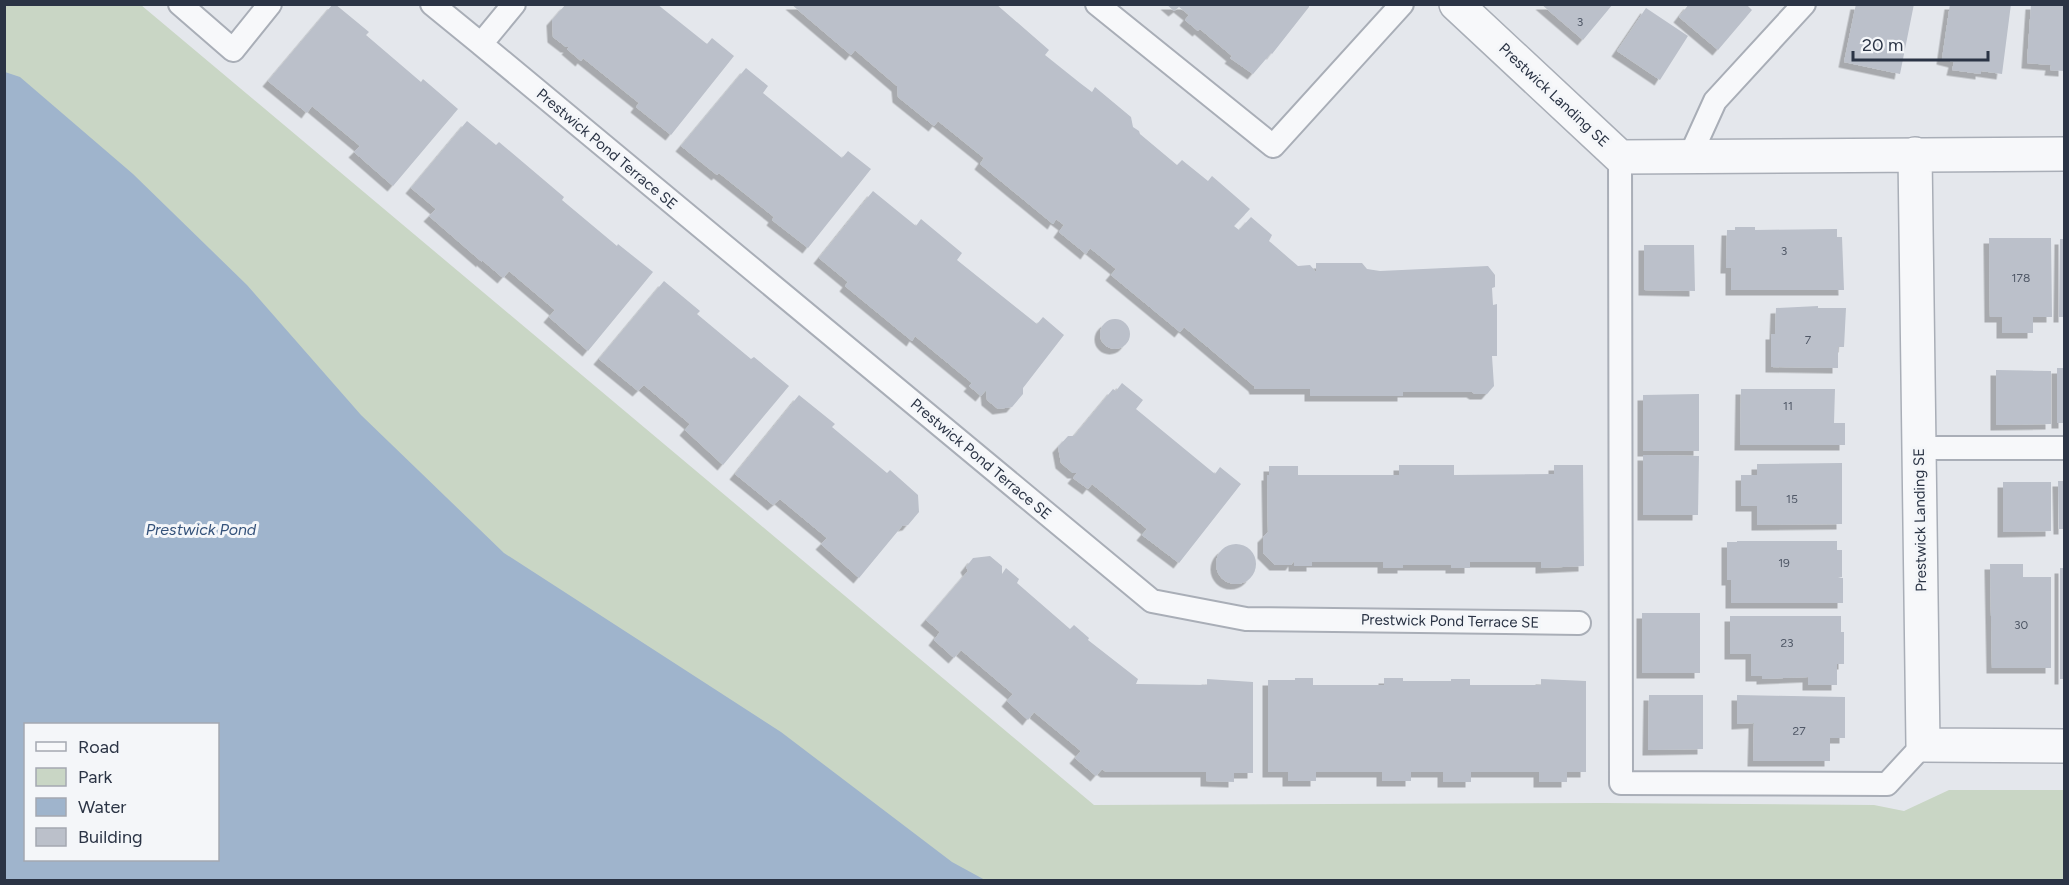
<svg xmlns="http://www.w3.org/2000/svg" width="2069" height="885" viewBox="0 0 2069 885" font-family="Figtree,sans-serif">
<defs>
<filter id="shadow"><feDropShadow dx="-5.5" dy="5.5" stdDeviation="0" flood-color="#0004"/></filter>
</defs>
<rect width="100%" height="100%" fill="#e4e7ec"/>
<path fill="#c9d6c5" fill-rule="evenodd" d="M5,4L141,5L1094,805L1603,803L1874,805L1904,811L1949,790H2064V880H5ZM26,724H218V860H26Z"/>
<path fill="#9fb4cc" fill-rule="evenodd" d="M5,72L20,77L133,174L247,285L361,415L504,553L781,732L952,862L985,880H5ZM26,724H218V860H26Z"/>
<path fill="#bbc0ca" filter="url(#shadow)" d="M333,4H335L369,32L366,35L421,82L423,79L458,109L393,186L354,152L360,146L312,106L307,113L268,81Z
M566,4H657L707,44L712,38L734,56L671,135L636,107L639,103L583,58L581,61L567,49L569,47H566L553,37L552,20Z
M791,4H996L1049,50L1045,55L1080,83L1092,92L1095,87L1131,117L1133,127L1139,131L1140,134L1177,165L1182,160L1208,181L1212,176L1250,209L1234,226L1239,230L1251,217L1272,235L1269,241L1298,266L1310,265L1316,272V263H1362L1367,269L1380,271L1488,266L1495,275V287L1492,288L1493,305L1497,304V356H1492L1494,386L1487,394H1475L1472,392H1403V396H1310V389H1255L1254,386L1184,327L1180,332L1111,275L1116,269L1090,248L1086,254L1059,232L1064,225L1056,219L1053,224L980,164L984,158L938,121L934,126L898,97L897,86L855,50L851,55Z
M1166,4H1309V7L1272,54L1271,53L1253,74L1230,58L1232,56L1200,29L1198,31L1185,20L1189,15L1179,7L1174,11Z
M1541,4H1613L1583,40Z
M1689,4H1746L1752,10L1718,50L1679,17Z
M1856,4H1914L1900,74L1844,62Z
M1950,4H2011L2002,74L1981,71V74L1952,70L1954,62L1942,59Z
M2031,4H2064V71L2050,70L2051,65L2027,63Z
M1646,8L1688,36L1660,80L1617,51Z
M746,68L768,86L763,93L842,158L848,151L871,169L808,248L772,220L774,217L719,173L717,175L681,146Z
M467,121L496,145L499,142L564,197L562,200L617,246L618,244L653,272L588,351L549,317L555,310L509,271L503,278L482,260V262L429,216L436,209L411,188Z
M873,191L916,226L921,219L962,253L957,260L1037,324L1043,317L1064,335L1023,388V394L1012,407L998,409L987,400L986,390L981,396L969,386L972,383L915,336L912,341L845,286L848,282L819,258Z
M1735,227H1755V230L1837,229V237H1842L1844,290H1731V268H1726L1727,230H1735Z
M1989,238H2051L2052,317H2033V333H2002V317H1990Z
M2060,239H2064V317H2059Z
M1644,245H1694L1695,291L1644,290Z
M664,281L700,311L697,314L751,359L754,357L789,386L723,465L685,430L690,424L644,385L638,391L599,359Z
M1818,306V308H1846L1844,347H1838V368L1771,367V334H1775L1776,308Z
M1100 334a15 15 0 1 1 30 0a15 15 0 1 1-30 0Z
M2057,368H2064V423H2057Z
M1996,370L2051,371V424L1996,425Z
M1122,383L1143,400L1136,409L1215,474L1220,467L1241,484L1179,563L1142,535L1147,529L1092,484L1088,489L1073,478L1077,473H1073L1061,463L1058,447L1068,436H1074L1113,389L1116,391Z
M1741,389H1835L1834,423H1845V445H1740Z
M1699,394V451H1643V395Z
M799,395L835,424L832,427L887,473L890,470L918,495L919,512L908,525L902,526L859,578L821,544L827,538L780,499L773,505L735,474Z
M1643,455L1699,456L1698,515H1643Z
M1842,463V524L1757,525V506H1741V475H1757V464Z
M1399,465H1454V475L1554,474V465H1583L1584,566L1541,568V562H1470V568H1451V565H1403V568H1383V562H1312V566H1294V561L1291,565H1275L1263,553V537L1268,532L1267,475H1269V466H1298V475H1399Z
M2058,481H2064V529H2059Z
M2003,482H2051V531L2003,532Z
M1737,541H1837V550H1842V577L1838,578H1843V603H1731V580H1727V542H1737Z
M1216 564a20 20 0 1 1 40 0a20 20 0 1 1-40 0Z
M990,556L1002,566V574L1006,568L1019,579L1017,583L1070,629L1074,625L1089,638L1088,640L1138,679L1136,684L1207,685V679L1253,682V773H1234V782L1206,781V772H1106L1102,769L1096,776L1075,758L1081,751L1034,712L1028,720L1007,701L1013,694L961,650L954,658L934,640L940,632L926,620L968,571L966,567L973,558Z
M1990,564H2023V577H2051V668H1992Z
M2060,568H2064V679H2060Z
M1642,613H1700V673H1642Z
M1730,616H1841V632H1844V664H1837V685H1808V677L1762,679V676H1751V654H1730Z
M1295,678H1313V685H1384V678H1403V681H1451V679H1470V685H1541V679L1586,681V772H1567V782H1539V772H1471V782H1443V772H1411V781H1382V772H1316V781H1288V772H1268V680H1295Z
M1649,695H1703V749L1648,750Z
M1737,695L1845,697V738H1830V761H1753L1754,723L1737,724Z"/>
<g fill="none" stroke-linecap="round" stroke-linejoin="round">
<g stroke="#a9aeb7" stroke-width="26">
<path id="service" d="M180,4L233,50L270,4
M432,4L481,44
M514,4L481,44L1152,601L1246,619L1579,623
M1097,4L1273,146L1402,4
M1690,156L1715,101L1804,4
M1620,157L1621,783L1887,784L1923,745
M1920,448H2064"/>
</g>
<g stroke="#a9aeb7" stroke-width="36">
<path id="minor" d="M1456,4L1620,157L2064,154
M1915,154L1923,745L2064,746"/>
</g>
<use href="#service" stroke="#f7f8fa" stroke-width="22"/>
<use href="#minor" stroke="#f7f8fa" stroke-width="33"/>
</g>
<g text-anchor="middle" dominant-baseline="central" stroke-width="6" stroke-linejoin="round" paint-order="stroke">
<g font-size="12" fill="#4f5766">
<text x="1580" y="22">3</text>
<text x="1784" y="251">3</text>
<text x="2021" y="278">178</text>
<text x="1808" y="340">7</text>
<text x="1788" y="406">11</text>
<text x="1792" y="499">15</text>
<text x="1784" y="563">19</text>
<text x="2021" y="625">30</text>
<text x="1787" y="643">23</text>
<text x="1799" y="731">27</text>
</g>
<g font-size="15" fill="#2b3445" stroke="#f4f6f9">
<text transform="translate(1554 95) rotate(43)">Prestwick Landing SE</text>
<text transform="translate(607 149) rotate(40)">Prestwick Pond Terrace SE</text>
<text transform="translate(981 459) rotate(40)">Prestwick Pond Terrace SE</text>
<text transform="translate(1920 520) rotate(-91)">Prestwick Landing SE</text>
<text transform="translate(1450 621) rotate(1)">Prestwick Pond Terrace SE</text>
</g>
<g font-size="16" font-style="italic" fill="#34527a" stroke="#f4f6f9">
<text x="201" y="529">Prestwick Pond</text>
</g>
</g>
<rect width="2069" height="885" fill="none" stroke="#2b3445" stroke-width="12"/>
<rect x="24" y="723" width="195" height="138" fill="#f4f6f9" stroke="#a4a8b1" stroke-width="1.5"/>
<rect x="36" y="742" width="30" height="9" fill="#f7f8fa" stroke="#a4a8b1" stroke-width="1.5"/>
<text x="78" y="753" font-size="18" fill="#2b3445">Road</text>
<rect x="36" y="768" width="30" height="18" fill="#c9d6c5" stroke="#a4a8b1" stroke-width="1.5"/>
<text x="78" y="783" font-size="18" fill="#2b3445">Park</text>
<rect x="36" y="798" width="30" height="18" fill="#9fb4cc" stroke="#a4a8b1" stroke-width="1.5"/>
<text x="78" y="813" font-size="18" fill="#2b3445">Water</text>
<rect x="36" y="828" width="30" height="18" fill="#bbc0ca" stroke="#a4a8b1" stroke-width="1.5"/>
<text x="78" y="843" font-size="18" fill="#2b3445">Building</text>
<path d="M1853 51v9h135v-9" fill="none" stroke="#2b3445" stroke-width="3"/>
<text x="1862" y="51" font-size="18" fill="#2b3445" stroke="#f4f6f9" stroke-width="4.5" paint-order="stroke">20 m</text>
</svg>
